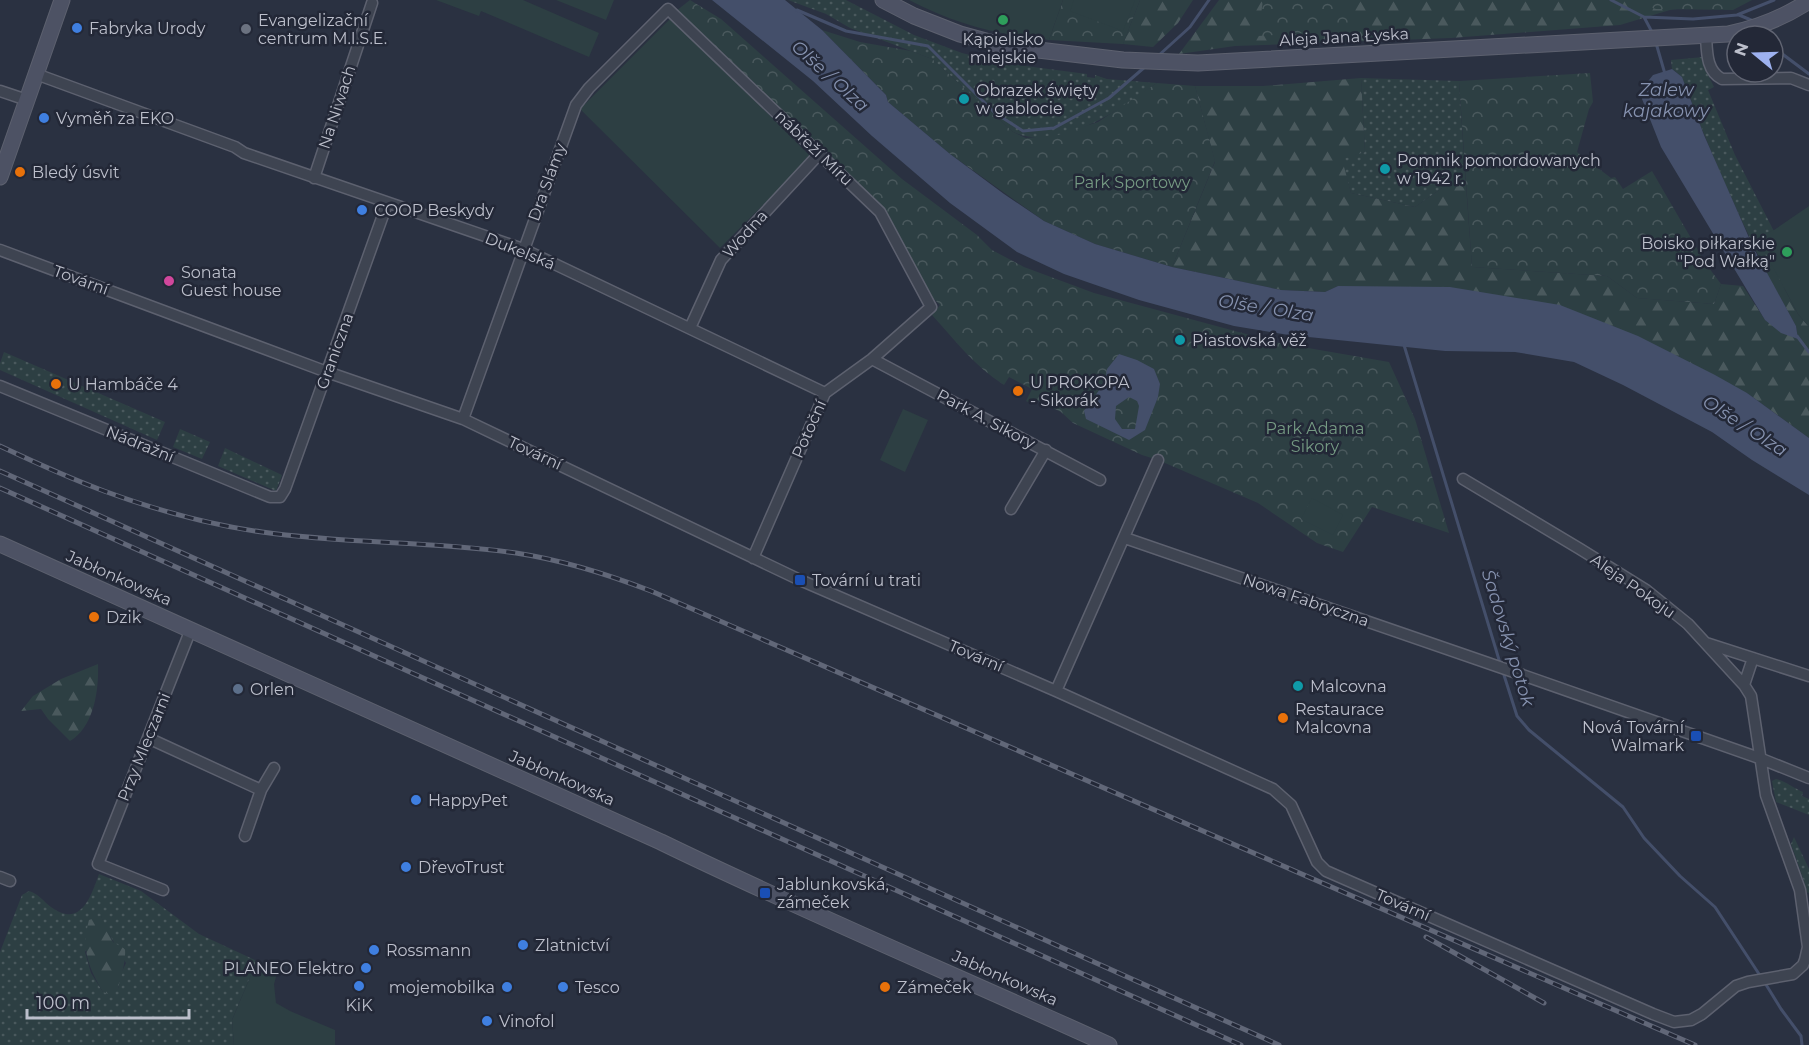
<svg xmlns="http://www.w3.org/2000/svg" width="1809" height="1045" viewBox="0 0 1809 1045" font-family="Montserrat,sans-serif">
<defs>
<pattern id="grass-dots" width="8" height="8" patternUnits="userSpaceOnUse" patternTransform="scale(1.5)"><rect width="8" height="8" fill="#2d3f43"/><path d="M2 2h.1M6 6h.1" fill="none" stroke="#4a595d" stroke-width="1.8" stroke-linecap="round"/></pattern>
<pattern id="forest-firs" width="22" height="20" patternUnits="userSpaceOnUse" patternTransform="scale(1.5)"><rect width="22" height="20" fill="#2d3f43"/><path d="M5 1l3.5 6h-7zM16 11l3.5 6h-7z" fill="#4a595d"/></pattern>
<pattern id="park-crowns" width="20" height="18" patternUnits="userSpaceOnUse" patternTransform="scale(1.5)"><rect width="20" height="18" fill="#2d3f43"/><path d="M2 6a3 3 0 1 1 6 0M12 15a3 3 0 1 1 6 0" fill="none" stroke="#4a595d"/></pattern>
</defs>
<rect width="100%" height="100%" fill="#2a3141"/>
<path fill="url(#grass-dots)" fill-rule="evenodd" d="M788,0H846L914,35L962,53L1002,63L1087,74V77L1095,78V75L1107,79L1157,83C1120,109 1060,153 1013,132L932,59L850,28L826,14Z
M1703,57L1705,69L1714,87L1708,90L1735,155L1799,280L1777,293C1748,236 1721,177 1697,117C1691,102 1687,77 1672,69L1671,60Z
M1361,78L1459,81L1465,172L1415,207L1351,193L1341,158L1365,152Z
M4,352L165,422L157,440L0,370V363Z
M180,429L210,442L202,459L173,447Z
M225,448L282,475L276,491L218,466Z
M1776,779C1787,782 1793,788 1803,792L1802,796L1809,799V815L1776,802L1772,781Z
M1794,837L1809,869V893L1805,892V884L1791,844Z
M99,874L141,891L199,934L257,961L232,1020L234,1045H0V952L22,895L29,891C39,894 43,901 51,907C81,929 91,896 99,874ZM101,916L105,927L126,963L121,973L118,989L103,992L91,973L85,952Z"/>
<path fill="url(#forest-firs)" d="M1140,0H1193L1178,23L1153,47L1123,44Z
M1219,0H1745L1670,10L1620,25L1451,38L1235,46L1179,54Z
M1361,78L1365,152L1342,159L1351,193L1415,207L1465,172L1472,267L1607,276L1637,298L1714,304L1721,284L1743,286L1765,320L1798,339L1796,326L1766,272L1773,267L1798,314L1809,327V438L1747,393L1338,286L1325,292L1281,290L1172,267L1215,162L1195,86H1263Z
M98,664C99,690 94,727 70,741L48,719L41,709L21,711L33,696L61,679Z
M101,916L113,942L125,949C126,963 121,975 118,989L111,995L103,992C88,967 81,949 89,920Z"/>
<path fill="url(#park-crowns)" d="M690,0L721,19L902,179L977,235L992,250L1024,267L1094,293L1279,343L1389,362L1415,419L1449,533L1372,507L1343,552L1317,543L1258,503L1158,460L1142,455L1073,423L1061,412L1033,398L1030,403L1026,401L1032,389L1009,377L1004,385C975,367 955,340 932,315L940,305L927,292L885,211L676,11Z
M1063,0H1140L1123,44L1049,40Z
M1263,0H1351L1353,30L1258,36Z
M1628,0H1752L1733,10L1656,9Z
M822,30L860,42L911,51L932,59L1013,132L1026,138L1058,135L1098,122L1157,83L1195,86L1215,161L1172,267L1095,244L1044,221L950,154L888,102L886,95Z
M1590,73L1593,102L1589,109L1577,152L1611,178L1615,177L1623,189L1652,171L1706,264L1721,284L1714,304L1637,298L1607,276L1472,267L1459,81Z"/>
<path fill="#2d3f43" d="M436,0H523L599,33L589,57L481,11L479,16Z
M556,0H614L606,20Z
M909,0H1063L1049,40C997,35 955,24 909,0Z
M1074,0H1135L1123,31L1070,11Z
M672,17L811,157L720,248L580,109Z
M1809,206V327L1798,314L1757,237L1774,230Z
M903,409L928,420L905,472L880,460Z
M1312,498L1343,515L1333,535L1301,519Z
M257,961L278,970L274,984L276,1003L290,1011L335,1030V1045H234L232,1020Z"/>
<path fill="#444f6a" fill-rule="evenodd" d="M712,0H785L822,30L886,95L888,102L950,154L1004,194L1044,221L1095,244L1172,267L1281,290L1325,292L1338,286L1450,287L1560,305L1638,336L1715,375L1747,393L1809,438V495L1752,460L1712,432L1623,385L1574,362L1515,352L1445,351L1289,335L1234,326L1139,300L1064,274L1017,252L950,203L872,136L813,81Z
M1672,69L1682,77L1704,135L1754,249L1796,326L1798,339L1781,333L1765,320L1661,147L1642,99L1645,85L1653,75Z
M1119,354L1137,360L1154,369L1160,384L1158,397L1145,430L1129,440L1086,419L1084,411L1105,382L1107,369ZM1129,397L1137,401L1139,406L1135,429H1122L1115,419L1116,406Z"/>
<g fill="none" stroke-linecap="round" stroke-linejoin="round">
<path stroke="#444f6a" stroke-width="3" d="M1611,0L1644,17L1693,19L1737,15L1774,0
M797,10L846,31L928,46L995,113L1023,131L1054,128L1109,98L1146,66
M1739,15L1751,20L1753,24
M1644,17L1653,34
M1656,43L1665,74
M1773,47L1809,74
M1158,56L1190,27L1209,0
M1797,336L1809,352
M1404,345L1500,663
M1503,672L1517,716L1529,730L1623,807L1644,838L1680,876L1715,907L1761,977
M1765,983L1781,1009L1801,1036L1802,1045"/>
<g stroke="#5d616f" stroke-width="13">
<path id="street" d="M1706,36C1707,51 1706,71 1722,79L1791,78L1809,85
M36,74L235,147L244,153L523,249L825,393
M0,91L27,100
M314,178L372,3
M0,250L327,372L463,419L800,580L1056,691L1273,789L1291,805L1317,862L1326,871L1653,1014L1674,1022L1691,1020L1702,1014L1736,986L1748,982L1793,974L1803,965L1805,960L1808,947L1800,890L1766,795L1751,696L1744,685L1688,624L1646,590L1580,549L1463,479
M690,328L721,260L820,153
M872,359L1100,480
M0,386L270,497H280L285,489L387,204
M463,419L576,105L589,88L668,9L880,212L931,307L872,359L825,393L753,558
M1011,509L1046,450
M1125,538L1511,671L1759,758L1809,778
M1706,643L1809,676
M1744,685L1753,658
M1056,691L1158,460
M148,738L261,790
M245,836L261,790L274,768
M0,877L10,881
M163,890L98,864L191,629"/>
</g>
<g stroke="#5d616f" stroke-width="17">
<path id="secondary" d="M883,0L914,16L960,34L1004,46L1123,60L1198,63L1728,34C1758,28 1783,18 1809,1
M0,177L62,0
M0,544L661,842C809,914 960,977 1109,1045"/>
</g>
<use href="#street" stroke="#3e4451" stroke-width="10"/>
<use href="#secondary" stroke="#4d5264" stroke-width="15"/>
<g stroke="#616778" stroke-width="5">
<path id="rail" d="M0,446C34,462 69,478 104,491C153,509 210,525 262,532C346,544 432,541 516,553C562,560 607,574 651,591L1695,1045
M0,471L1279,1045
M0,488L1241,1045
M1426,937L1544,1003"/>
</g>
<use href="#rail" stroke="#232837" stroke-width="3" stroke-dasharray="9" stroke-linecap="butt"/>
</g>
<g fill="#2e9e5b" stroke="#232837" stroke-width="2">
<circle cx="1003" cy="20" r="6"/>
<circle cx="1787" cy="252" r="6"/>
</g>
<g fill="#3f7fe0" stroke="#232837" stroke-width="2">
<circle cx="77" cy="28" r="6"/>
<circle cx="44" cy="118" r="6"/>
<circle cx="362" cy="210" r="6"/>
<circle cx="416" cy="800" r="6"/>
<circle cx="406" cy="867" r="6"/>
<circle cx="523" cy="945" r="6"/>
<circle cx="374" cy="950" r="6"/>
<circle cx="366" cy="968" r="6"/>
<circle cx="359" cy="986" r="6"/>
<circle cx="507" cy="987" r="6"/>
<circle cx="563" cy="987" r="6"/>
<circle cx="487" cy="1021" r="6"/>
</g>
<circle fill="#6b7280" stroke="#232837" stroke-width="2" cx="246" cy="29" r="6"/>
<g fill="#0f9aa8" stroke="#232837" stroke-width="2">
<circle cx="964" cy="99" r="6"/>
<circle cx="1385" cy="169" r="6"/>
<circle cx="1180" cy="340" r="6"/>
<circle cx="1298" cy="686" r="6"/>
</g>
<g fill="#e8710a" stroke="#232837" stroke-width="2">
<circle cx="20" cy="172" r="6"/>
<circle cx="56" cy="384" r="6"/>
<circle cx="1018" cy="391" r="6"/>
<circle cx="94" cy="617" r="6"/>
<circle cx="1283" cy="718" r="6"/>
<circle cx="885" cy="987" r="6"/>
</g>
<circle fill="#d1479c" stroke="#232837" stroke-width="2" cx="169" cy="281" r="6"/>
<g fill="#1a4fb4" stroke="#232837" stroke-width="2">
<rect x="794" y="574" width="12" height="12" rx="3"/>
<rect x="1690" y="730" width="12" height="12" rx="3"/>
<rect x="759" y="887" width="12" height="12" rx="3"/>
</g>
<circle fill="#5c6f8a" stroke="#232837" stroke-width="2" cx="238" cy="689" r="6"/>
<g text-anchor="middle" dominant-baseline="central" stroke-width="5" stroke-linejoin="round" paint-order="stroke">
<g font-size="16" fill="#bcbfcb" stroke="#232837" text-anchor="start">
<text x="258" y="20">Evangelizační<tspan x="258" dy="18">centrum M.I.S.E.</tspan></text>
<text x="89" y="28">Fabryka Urody</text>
<text x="1003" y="39" text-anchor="middle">Kąpielisko<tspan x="1003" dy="18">miejskie</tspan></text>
<text x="976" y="90">Obrazek święty<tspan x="976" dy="18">w gablocie</tspan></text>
<text x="56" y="118">Vyměň za EKO</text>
<text x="1397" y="160">Pomnik pomordowanych<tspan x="1397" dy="18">w 1942 r.</tspan></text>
<text x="32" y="172">Bledý úsvit</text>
<text x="374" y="210">COOP Beskydy</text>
<text x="1775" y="243" text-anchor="end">Boisko piłkarskie<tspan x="1775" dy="18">"Pod Wałką"</tspan></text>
<text x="181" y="272">Sonata<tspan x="181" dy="18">Guest house</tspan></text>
<text x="1192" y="340">Piastovská věž</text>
<text x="1030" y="382">U PROKOPA<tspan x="1030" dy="18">- Sikorák</tspan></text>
<text x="68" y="384">U Hambáče 4</text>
<text x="812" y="580">Tovární u trati</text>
<text x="106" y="617">Dzik</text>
<text x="1310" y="686">Malcovna</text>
<text x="250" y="689">Orlen</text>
<text x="1295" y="709">Restaurace<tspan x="1295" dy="18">Malcovna</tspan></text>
<text x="1684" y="727" text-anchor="end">Nová Tovární<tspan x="1684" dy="18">Walmark</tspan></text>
<text x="428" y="800">HappyPet</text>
<text x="418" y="867">DřevoTrust</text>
<text x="777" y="884">Jablunkovská,<tspan x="777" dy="18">zámeček</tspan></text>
<text x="535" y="945">Zlatnictví</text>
<text x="386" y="950">Rossmann</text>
<text x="354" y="968" text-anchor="end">PLANEO Elektro</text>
<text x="495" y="987" text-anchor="end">mojemobilka</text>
<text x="575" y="987">Tesco</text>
<text x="897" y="987">Zámeček</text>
<text x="359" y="1005" text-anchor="middle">KiK</text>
<text x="499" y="1021">Vinofol</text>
</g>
<g font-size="16" fill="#bcbfcb" stroke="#232837">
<text transform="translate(1344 37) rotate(-3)">Aleja Jana Łyska</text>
<text transform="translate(337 107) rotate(-72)">Na Niwach</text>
<text transform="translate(814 148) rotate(44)">nábřeží Míru</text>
<text transform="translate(547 182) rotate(-70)">Dra Slámy</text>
<text transform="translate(745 234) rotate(-48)">Wodna</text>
<text transform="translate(520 251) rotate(22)">Dukelská</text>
<text transform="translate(81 280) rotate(20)">Tovární</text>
<text transform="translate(335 351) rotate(-70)">Graniczna</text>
<text transform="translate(986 419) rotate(28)">Park A. Sikory</text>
<text transform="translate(809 429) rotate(-66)">Potoční</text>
<text transform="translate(140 444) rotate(22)">Nádražní</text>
<text transform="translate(535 453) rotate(25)">Tovární</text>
<text transform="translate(119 578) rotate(24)">Jabłonkowska</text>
<text transform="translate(1633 586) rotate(35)">Aleja Pokoju</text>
<text transform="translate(1306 600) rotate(19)">Nowa Fabryczna</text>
<text transform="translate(976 656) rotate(23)">Tovární</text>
<text transform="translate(144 747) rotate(-68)">Przy Mleczarni</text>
<text transform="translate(562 778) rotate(24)">Jabłonkowska</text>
<text transform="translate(1403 905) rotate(23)">Tovární</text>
<text transform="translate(1005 978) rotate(24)">Jabłonkowska</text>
</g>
<g font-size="16" fill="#759a83" stroke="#232837">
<text x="1132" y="182">Park Sportowy</text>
<text x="1315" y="428">Park Adama<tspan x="1315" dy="18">Sikory</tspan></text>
</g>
<g font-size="18" font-style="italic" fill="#8692af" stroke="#232837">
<text transform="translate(830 76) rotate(42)">Olše / Olza</text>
<text x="1666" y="90">Zalew<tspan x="1666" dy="21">kajakowy</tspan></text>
<text transform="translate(1266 308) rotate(9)">Olše / Olza</text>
<text transform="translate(1745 426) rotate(33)">Olše / Olza</text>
<text transform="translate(1508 638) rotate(73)">Šadovský potok</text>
</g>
</g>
<g transform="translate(1755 54) rotate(289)"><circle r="28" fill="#232837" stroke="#606472" stroke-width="1.5"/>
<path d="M0-4.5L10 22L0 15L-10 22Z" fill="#9db1ef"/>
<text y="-9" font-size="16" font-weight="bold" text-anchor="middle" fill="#bcbfcb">N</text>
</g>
<path d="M27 1009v9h162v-9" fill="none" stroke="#bcbfcb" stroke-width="3"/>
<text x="36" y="1009" font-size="18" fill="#bcbfcb" stroke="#232837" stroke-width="4.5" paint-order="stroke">100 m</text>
</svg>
